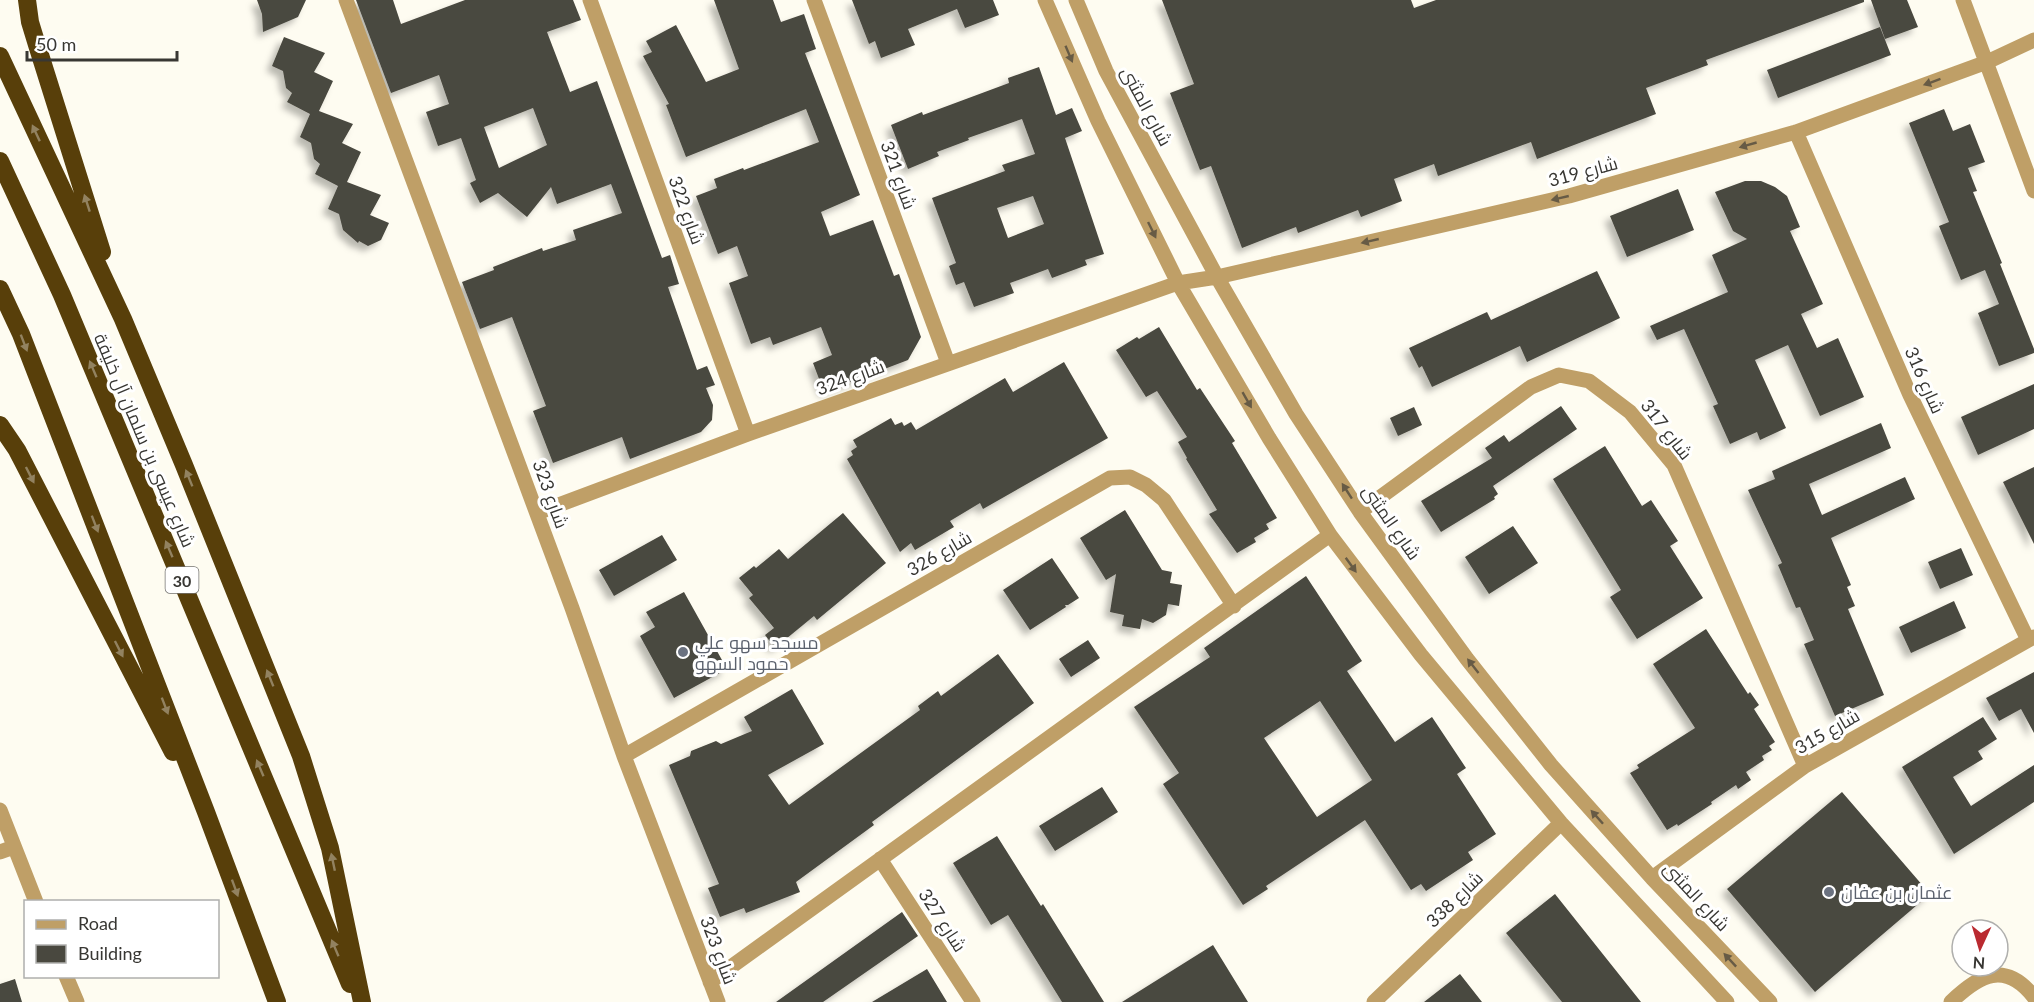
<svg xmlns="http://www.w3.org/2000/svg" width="2034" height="1002" viewBox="0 0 2034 1002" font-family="Lato,Cairo,sans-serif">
<defs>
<filter id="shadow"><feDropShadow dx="-5.5" dy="5.5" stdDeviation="3" flood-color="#0004"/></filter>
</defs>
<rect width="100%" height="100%" fill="#fefcf1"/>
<path fill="#49483f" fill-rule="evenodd" filter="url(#shadow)" d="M257,0H306L298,17L263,32L262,14Z
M356,0H393L401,24L465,0H573L581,20L547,32L570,92L597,81L662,258L670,255L679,284L668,287L697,370L707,366L715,385L706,388L713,405L712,420L701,432L630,459L622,437L553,463L533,411L546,406L512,317L480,329L462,282L494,270L493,267L542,248L543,251L576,240L573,230L622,213L611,184L557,204L551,187L527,217L498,193L480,203L470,183L476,180L461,138L438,146L426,112L449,104L439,75L391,93ZM533,108L547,145L499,168L484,127Z
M714,0H773L781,22L804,14L816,49L805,53L860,195L821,212L830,236L873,220L894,276L899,274L921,337L908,360L824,392L813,363L832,355L821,327L773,345L770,337L751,344L729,283L748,276L737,246L718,254L696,196L717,188L714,179L743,168L744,170L819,142L806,109L686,157L666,105L669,104L643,56L652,52L646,41L676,25L706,82L739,69Z
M852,0H993L999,15L965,28L957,9L908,29L915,45L881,58L875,41L869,44Z
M1162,0H1411L1414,8L1436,0H1864V2L1706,60L1708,65L1646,88L1656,114L1537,159L1531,142L1438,176L1434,164L1394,179L1402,201L1361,217L1358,210L1298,233L1296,227L1242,248L1211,166L1200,170L1170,93L1194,84Z
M1871,0H1907L1918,27L1885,39Z
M1880,27L1891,55L1778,98L1767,70Z
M284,37L325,53L314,72L333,81L319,111L353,124L342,143L361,152L347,182L381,195L370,215L389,223L381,240L368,246L359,241L358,243L343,230L339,214L328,209L338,186L315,174L320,164L314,159L311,143L300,137L310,114L287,102L292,93L286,88L283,71L272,66Z
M1039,67L1056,115L1072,108L1082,131L1065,138L1104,254L1085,260L1087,265L1052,278L1048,269L1010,283L1014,293L974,307L964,282L956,285L949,266L956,263L932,198L1005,171L1002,165L1035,154L1022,119L968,138L969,140L937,152L939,156L908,169L891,125L922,112L923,115L1009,83L1008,78ZM1033,196L1044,224L1008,238L997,208Z
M1944,109L1953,131L1970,124L1985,162L1968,168L1977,191L1973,192L2002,263L2000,264L2034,349V353L1999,366L1978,313L1999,304L1985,270L1961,280L1939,226L1949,222L1909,123Z
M1745,181H1761L1775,187L1787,196L1800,227L1790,231L1823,304L1801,314L1817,348L1838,338L1864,397L1820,416L1788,345L1755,360L1786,428L1760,440L1757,432L1730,444L1713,406L1718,404L1684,329L1657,340L1650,326L1728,292L1712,255L1747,239L1733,231L1715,192Z
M1678,189L1694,230L1627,257L1610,216Z
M1597,271L1620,318L1527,362L1520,346L1432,387L1422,366L1419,368L1409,348L1487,312L1491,320Z
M1159,327L1197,390L1200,388L1235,441L1232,443L1277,518L1266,524L1269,529L1254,538L1256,542L1237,553L1209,514L1217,510L1186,459L1187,458L1178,442L1187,437L1157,391L1146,397L1116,350L1137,337L1139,339Z
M1064,362L1108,438L983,509L980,503L950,521L954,527L915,550L911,543L900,552L847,459L853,455L851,451L857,447L853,440L891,418L895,425L902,422L904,426L911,422L916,430L1005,378L1013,392Z
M2034,384V429L1978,455L1961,417Z
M1561,406L1577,429L1493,486L1498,494L1494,497L1495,499L1441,532L1421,501L1492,458L1485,448L1504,435L1509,442Z
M1414,407L1422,425L1398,436L1390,418Z
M1881,423L1891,448L1809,484L1822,515L1905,477L1915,499L1831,538L1851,585L1847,587L1855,606L1848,609L1884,695L1835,716L1804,644L1814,640L1800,607L1796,608L1778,565L1782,563L1748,490L1775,479L1772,471Z
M1605,446L1642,506L1651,500L1678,541L1670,546L1703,598L1637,639L1610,597L1621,590L1553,479Z
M2034,467V544L2003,482Z
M1125,510L1162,570L1172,572L1170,583L1182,585L1179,606L1168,604L1166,615L1153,623L1142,619L1140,629L1122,626L1124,615L1110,612L1116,574L1106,580L1080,538Z
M843,513L886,563L817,620L814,616L775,648L765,635L774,628L749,598L753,595L739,578L754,566L756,568L779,549L788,559Z
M1513,526L1538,563L1489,594L1465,557Z
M662,535L677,560L614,596L599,570Z
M1961,548L1973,575L1940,589L1928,562Z
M1052,558L1079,598L1068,605H1065L1066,607L1030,630L1003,590Z
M1306,576L1362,661L1347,671L1395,742L1432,717L1466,768L1457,774L1496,834L1468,852L1473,860L1426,891L1421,884L1411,890L1365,820L1266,886L1268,889L1243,905L1163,784L1179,773L1134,707L1210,657L1204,648ZM1320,701L1372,780L1317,817L1264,738Z
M684,592L727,669L674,698L640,636L655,627L646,612Z
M1954,601L1966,628L1911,653L1899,627Z
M1706,629L1748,694L1750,692L1759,705L1754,709L1775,742L1769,746L1772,750L1762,756L1764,760L1746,772L1751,780L1738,789L1736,785L1711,802L1712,804L1678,826L1677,824L1667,830L1630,773L1639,768L1637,765L1695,728L1653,664Z
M1088,640L1100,658L1071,677L1059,659Z
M998,654L1034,703L872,822L874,825L796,882L800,892L746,913L744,908L720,917L708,888L719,884L669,765L690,756L691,751L716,741L721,744L752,731L744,717L792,689L824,744L768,775L789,805L920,710L918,706L938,691L941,696Z
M2034,672V733L2021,709L1999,721L1986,698Z
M1983,717L1997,739L1978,751L1983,759L1953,777L1971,806L2034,765V802L1954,854L1902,767Z
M1102,787L1118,812L1055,851L1039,826Z
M1842,792L1930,894L1815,992L1727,889Z
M997,836L1041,906L1043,904L1104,1002H1062L1008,915L991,925L953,863Z
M1555,894L1641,1002H1562L1506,933Z
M902,912L918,936L823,1002H776Z
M1213,945L1248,1002H1122Z
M927,969L947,1002H872Z
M1460,974L1482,1002H1424Z
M15,979L22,1002H0V984Z"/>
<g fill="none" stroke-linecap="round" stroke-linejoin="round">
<path stroke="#bf9f67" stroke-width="15" d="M346,0L572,608L624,756L718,1002
M590,0L748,434
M814,0L948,363
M1045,0L1098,121L1178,283L1269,438L1330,535L1421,655L1561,823L1727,1002
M1076,0L1106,71L1217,277L1296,414L1360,512L1467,659L1551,765L1652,878L1770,1002
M1963,0L2034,191
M1796,132L1910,395L2028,640
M1360,512L1531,387L1559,375L1589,381L1630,412L1674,465L1805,766
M537,513L748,434L1178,283L1217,277L1569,196L1796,132L1987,62L2034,40
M624,756L1110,478L1130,477L1146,485L1164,500L1234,606
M0,810L36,902
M0,852L14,847
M880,859L973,1002
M1652,878L1805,766L2034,637
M66,976L77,1002
M710,982L1330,535
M1374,1002L1561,823
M1951,1002C1979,975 2005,960 2034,997"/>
<path stroke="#583f0a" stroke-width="18" d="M27,0L30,22L37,45L102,252
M0,56L123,319L184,465L301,756L330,848L362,1002
M0,161L62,295L350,984
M0,289L21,334L206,812L277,1002
M0,425L17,450L173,752"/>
</g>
<defs><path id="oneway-solid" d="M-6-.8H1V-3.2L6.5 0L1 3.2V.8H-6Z" transform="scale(1.5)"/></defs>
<g fill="#675b45">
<use href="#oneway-solid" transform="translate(1069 54) rotate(67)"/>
<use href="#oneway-solid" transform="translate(1932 82) rotate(160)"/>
<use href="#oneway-solid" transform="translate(1748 145) rotate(164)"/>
<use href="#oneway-solid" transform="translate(1560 198) rotate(167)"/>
<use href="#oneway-solid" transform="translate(1152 230) rotate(64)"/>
<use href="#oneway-solid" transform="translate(1370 241) rotate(167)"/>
<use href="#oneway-solid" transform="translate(1247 400) rotate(60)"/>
<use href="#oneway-solid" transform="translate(1347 491) rotate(-123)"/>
<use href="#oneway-solid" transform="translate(1351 565) rotate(54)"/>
<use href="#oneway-solid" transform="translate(1473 666) rotate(-128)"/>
<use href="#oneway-solid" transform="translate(1597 817) rotate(-132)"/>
<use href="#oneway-solid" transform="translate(1730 960) rotate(-133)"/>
</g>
<g fill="#928260">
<use href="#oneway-solid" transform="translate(36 133) rotate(-115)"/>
<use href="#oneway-solid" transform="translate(87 203) rotate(-108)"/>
<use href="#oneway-solid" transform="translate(24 343) rotate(69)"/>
<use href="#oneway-solid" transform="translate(93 369) rotate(-113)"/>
<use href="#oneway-solid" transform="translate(30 475) rotate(63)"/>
<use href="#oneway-solid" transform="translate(189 478) rotate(-112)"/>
<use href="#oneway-solid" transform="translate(95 524) rotate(69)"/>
<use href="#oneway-solid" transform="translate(169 549) rotate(-113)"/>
<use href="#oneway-solid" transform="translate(119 649) rotate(63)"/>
<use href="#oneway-solid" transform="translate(270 678) rotate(-112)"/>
<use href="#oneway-solid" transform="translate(165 706) rotate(69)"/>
<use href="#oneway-solid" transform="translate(260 768) rotate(-113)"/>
<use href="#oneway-solid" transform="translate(333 862) rotate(-102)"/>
<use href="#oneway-solid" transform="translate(235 888) rotate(70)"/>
<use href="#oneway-solid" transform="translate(335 948) rotate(-113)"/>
</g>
<g fill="#6b7280" stroke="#fff" stroke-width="2">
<circle cx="683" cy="652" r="6"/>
<circle cx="1829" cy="892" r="6"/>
</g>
<g text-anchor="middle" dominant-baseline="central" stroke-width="6" stroke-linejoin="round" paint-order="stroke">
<rect fill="#fff" stroke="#747370" stroke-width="1.5" x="165.5" y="567" width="33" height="26" rx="4.5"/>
<g font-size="16" font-weight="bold" fill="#383733">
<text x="182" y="580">30</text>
</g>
<g font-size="18" fill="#383733" stroke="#fff">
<text transform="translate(1147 106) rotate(62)">شارع المثنى</text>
<text transform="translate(1583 171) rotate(-15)">شارع 319</text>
<text transform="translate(899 175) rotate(70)">شارع 321</text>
<text transform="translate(687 210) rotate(70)">شارع 322</text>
<text transform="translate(850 377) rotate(-20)">شارع 324</text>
<text transform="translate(1925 380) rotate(66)">شارع 316</text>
<text transform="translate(1667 429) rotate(52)">شارع 317</text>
<text transform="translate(145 440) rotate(67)">شارع عيسى بن سلمان آل خليفة</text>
<text transform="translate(551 494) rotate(70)">شارع 323</text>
<text transform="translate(1392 522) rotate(55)">شارع المثنى</text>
<text transform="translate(939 553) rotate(-30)">شارع 326</text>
<text transform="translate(1827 731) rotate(-30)">شارع 315</text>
<text transform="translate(1697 896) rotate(47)">شارع المثنى</text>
<text transform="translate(1454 899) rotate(-44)">شارع 338</text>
<text transform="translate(943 920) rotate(57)">شارع 327</text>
<text transform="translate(719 950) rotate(69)">شارع 323</text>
</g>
<g font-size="18" fill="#5b616d" stroke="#fff" text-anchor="start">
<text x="695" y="642">مسجد سهو علي<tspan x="695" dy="21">حمود السهو</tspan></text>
<text x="1841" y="892">عثمان بن عفان</text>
</g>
</g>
<rect x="24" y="900" width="195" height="78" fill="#ffffff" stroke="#afafad" stroke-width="1.5"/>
<rect x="36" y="920" width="30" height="9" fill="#bf9f67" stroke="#afafad" stroke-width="1.5"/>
<text x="78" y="930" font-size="18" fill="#383733">Road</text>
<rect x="36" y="945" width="30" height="18" fill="#49483f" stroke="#afafad" stroke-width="1.5"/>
<text x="78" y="960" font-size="18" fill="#383733">Building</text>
<g transform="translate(1980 948) rotate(184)"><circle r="28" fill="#ffffff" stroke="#afafad" stroke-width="1.5"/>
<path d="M0-4.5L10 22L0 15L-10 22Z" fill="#ba2a30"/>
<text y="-9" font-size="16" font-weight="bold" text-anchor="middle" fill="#383733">N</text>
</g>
<path d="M27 51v9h150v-9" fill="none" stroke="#383733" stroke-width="3"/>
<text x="36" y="51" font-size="18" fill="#383733" stroke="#ffffff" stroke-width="4.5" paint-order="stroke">50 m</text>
</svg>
